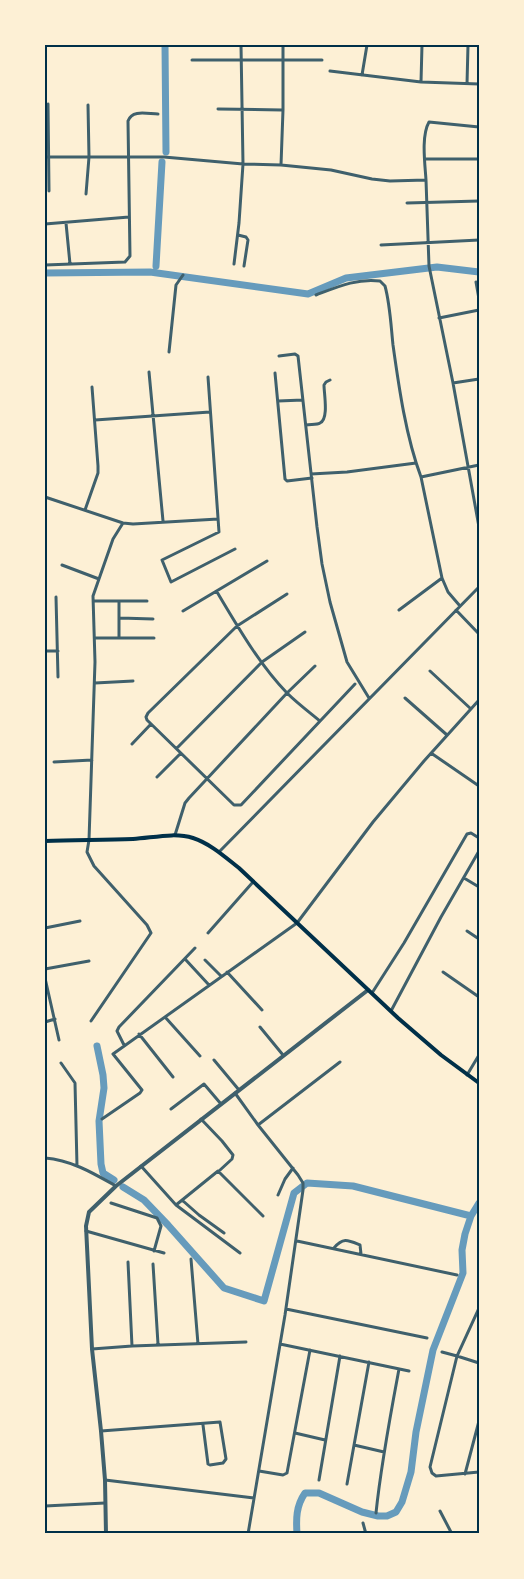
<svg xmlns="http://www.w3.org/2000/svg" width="524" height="1579" viewBox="0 0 524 1579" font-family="'Sofia Sans Condensed',sans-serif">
<rect width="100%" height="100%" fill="#fdf0d5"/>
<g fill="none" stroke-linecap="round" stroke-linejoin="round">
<path stroke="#669bbc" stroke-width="7" d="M165,45L166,152
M156,266L162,162
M45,273L150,272L308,294L346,278L437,267L479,272
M97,1046L103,1075L104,1088L99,1121L101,1164L103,1173L114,1180
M123,1187L144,1200L168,1225L224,1288L264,1301L294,1193L307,1183L353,1186L471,1216
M297,1534C296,1519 296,1506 305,1493H319L362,1512L378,1516H387L396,1512L402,1502L411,1472L416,1432L433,1350L463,1273L462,1250L465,1234L471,1216L479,1203"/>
<path stroke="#3f606c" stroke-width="3" d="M192,60H322
M330,71L421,82L479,84
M362,75L367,45
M421,82L422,45
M467,84L468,45
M48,104L49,191
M218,109L282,110
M45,157H164L243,164L281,165L331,170L372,179L390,181L426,180L429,266L453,383L479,527
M425,159H479
M281,165L283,110V45
M426,180C425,164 421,136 429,122L479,127
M86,194L89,157L88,105
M407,203L479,201
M66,223L70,264
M45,224L129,217
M238,235L246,237L248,240L244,266
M381,245L479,240
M234,264L239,223L243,164L241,45
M45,265L125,262L130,256L128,121C132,109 148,114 158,114
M476,282L479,299
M316,295C337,287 357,278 380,281L385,286C390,304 391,326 393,345C399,388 406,437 421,477L442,578L448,592L460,606
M439,318L479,310
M169,352L176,285L183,275
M279,356L295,354L298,356L317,527L322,564L330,602L347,662L369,698
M149,372L163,521
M275,373L285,479L287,481L312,478
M208,377L219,532L162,560L171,582L235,549
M453,383L479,379
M278,401L303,400
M95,420L210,412
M306,425C310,424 317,425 320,423C329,419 324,394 324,385L326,382L330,380
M311,474L347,472L416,463
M421,477L479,465
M45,497L123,523L133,524L218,519
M85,510L98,473V466L92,387
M62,565L99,579
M217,592C238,627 259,664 287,693C297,703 309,712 320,721
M287,594L237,626L148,713L146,717L147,720L234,805H241L355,684
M56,597L58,677
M93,601H147
M399,610L442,578
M456,610L479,634
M183,611L267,561
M120,618L153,619
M95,638H154
M119,638V601
M45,651H58
M430,671L471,709
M95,683L133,681
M405,698L447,735
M132,744L151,724
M177,748L262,662L305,632
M431,753L479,786
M54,762L92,760
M157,777L181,753
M175,835L185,803L189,798L287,693L315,666
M219,852L479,587
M464,878L479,887
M45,928L80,921
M467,931L479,939
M208,933L253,882
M185,959L209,985
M205,960L221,976
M45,969L89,961
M227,972L262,1010
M443,972L479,997
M45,978L59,1040
M372,993L404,943L467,834L471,833L479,838
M391,1011L441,917L479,851
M165,1017L200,1056
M91,1021L151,933L147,925L94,866L87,852L89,840L95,662L93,596L113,539L123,523
M45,1022L55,1019
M260,1027L283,1055
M139,1034L173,1077
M124,1045L117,1031L119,1027L195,948
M214,1060L239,1090
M61,1063L75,1083L77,1166
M467,1075L479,1055
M235,1093L258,1125L298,1175L303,1183V1190L285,1315L248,1534
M171,1109L204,1084L221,1104
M102,1119L140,1093L142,1090L113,1054L297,923L373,822L424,761L479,700
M201,1119L222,1141L233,1155L232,1159L219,1171
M258,1125L340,1062
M45,1158C71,1160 93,1173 116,1186
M141,1166L176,1205L240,1253
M278,1195L285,1179L293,1168
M182,1200L199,1215L224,1233
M111,1203L157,1218L161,1226L154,1251
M176,1205L218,1171L263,1216
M86,1231L164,1253
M297,1241L457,1275
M334,1248C343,1237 348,1240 360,1245L361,1254
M191,1259L198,1344
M128,1262L132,1346
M153,1264L158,1344
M479,1308L457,1356L479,1363
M286,1309L427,1338
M280,1344L409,1371
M92,1349L132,1346L246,1342
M442,1352L457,1356L430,1467L432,1473L436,1476L479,1472
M101,1431L220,1422L226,1459L223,1463L210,1465L208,1464L203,1425
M295,1433L325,1440
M354,1445L384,1452
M259,1471L283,1475L287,1473L310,1350
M465,1474L479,1421
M105,1480L254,1498
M319,1480L340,1356
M347,1484L369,1362
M45,1506L105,1503
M440,1511L452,1534
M376,1513C381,1464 390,1417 399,1369
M363,1523L366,1534"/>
<path stroke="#3f606c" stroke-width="4" d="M106,1534L105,1480L101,1431L92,1349L86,1226L89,1212L116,1186L368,990"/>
<path stroke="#003049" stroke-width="4" d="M45,841C74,840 104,840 133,839C152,838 174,832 193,838C211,844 225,857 239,868L398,1018L441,1055L479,1083"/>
</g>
<rect width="524" height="1579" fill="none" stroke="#fdf0d5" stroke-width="93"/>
<rect x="46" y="46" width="432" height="1486" fill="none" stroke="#003049" stroke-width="2"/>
</svg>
